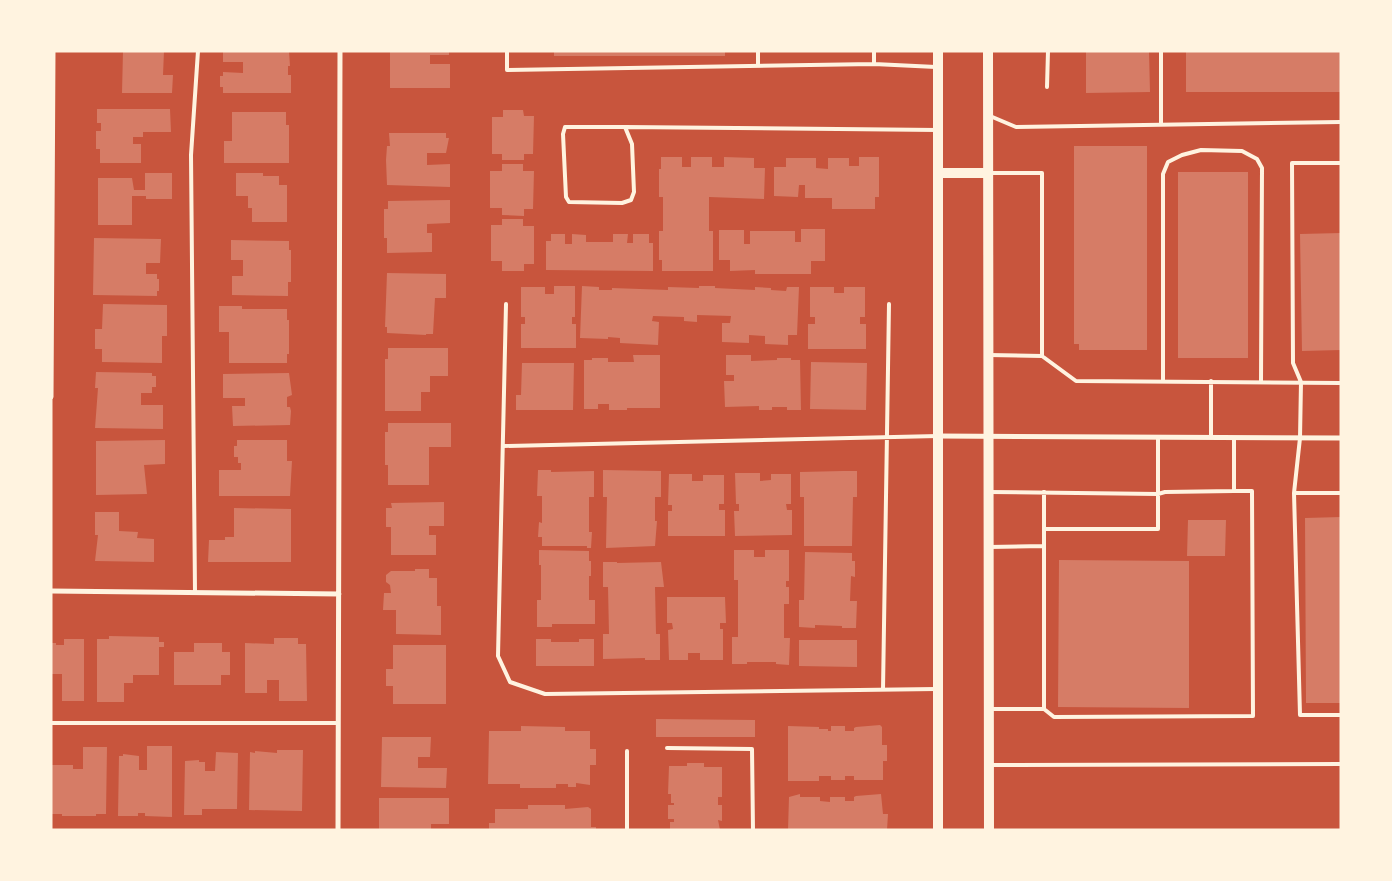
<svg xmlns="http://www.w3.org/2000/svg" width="1392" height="881" viewBox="0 0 1392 881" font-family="Helvetica,sans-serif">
<rect width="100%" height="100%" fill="#c8553d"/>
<path fill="#d67c66" d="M123,51H164L163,75H173L172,93H122Z
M223,51H289L290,66H288V75H291V93H223V87H220V76H223V72L243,73V62H223Z
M390,51H449V55H430V64H450V88H390Z
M554,51H725V56H554Z
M1086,51H1149L1150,92L1086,93Z
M1186,51H1341V92H1186Z
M97,109H170L171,132H143V137H133V144H141V163H100V149H96V131H101V123H97Z
M503,110H523L524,116H534L533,154H524V160H502V154H492V117H503Z
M232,112H286V125H289V163H224V141H232Z
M389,133H446V138H449L446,153H427V165L450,164V187L387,185L386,160L387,146H390Z
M1074,146H1147V350H1079V344H1074Z
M661,157H682V167H691V157H712V167H724V157L754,158V168H765L764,199L709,197V231H713V271H662V260H659V231H663V197H659V169H661Z
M859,157H879V197H875V209H832V198H805V185H799L798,197L774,196V167H786V158H816V168L828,169V158H849V166H859Z
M502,164H523V171H534L533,209H524V216L502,215V208H490V171H502Z
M1178,172H1248V358H1178Z
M145,173H172V199H146V196H132V225H98V178H132L134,190H145Z
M236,173H263V176H279V185H287V222H252V208H248V196H236Z
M450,200V223L427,224V233H432V252L387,253V238H384V209H388V201Z
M502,219H523V226H534V264H524V271H502V261H491V225H502Z
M801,229H825V261H811V274H755V270L730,271V260H719V230H744V244H750V231H795V242H801Z
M1341,233V350L1302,351L1300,234Z
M551,234H565V244H572V234L586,235V242H613V234H628L627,243H633V234H649V243H653V271L546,270V241H551Z
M94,238L161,239L160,263H146V274H157V279H159V291H157V296L93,295Z
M231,240L289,241V250H291V282H288V296L232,295V276H243V260H231Z
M387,273L446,274V298H435L433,334H426V335L387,333V327H385Z
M554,286H575V317H572V324H576V348H521V324H525V317H521V287H545V294H554Z
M582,286L599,287V290H612V288L668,290V287L699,288V286H715V288L755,290V287L771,288V290L786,291L787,287H799L797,335H788V345L765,344V336L749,335V343L722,342V323H730L731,316L697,315V322L684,321V317L653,316L652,321L659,322L658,345L620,343V338L608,337V339L580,338Z
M810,287H834V293H844V287H865V317H860V324H866V349H808V324H815V317H810Z
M103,304L167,305V336H162V363L102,362V349H95V329H102Z
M219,306H242V309H287V320H289V354H287V363H229V332H219Z
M388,348H448V376H430V392H421V411H385V359H388Z
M633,355H660V408H627V410H609V404H598V409H584V360H592V358H608V362H634Z
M726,355H751V361L777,360V358H791V360H800L801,410H787V407H772V410H759V406L725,407L724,381H734V375H726Z
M811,362L867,363L866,410L810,409Z
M522,363H574L573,410H516V395H521Z
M96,372L152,373V376H156V387H152V393H141V405H163V429L95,428L98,388H95Z
M289,373L292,395L287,397V407H290L291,411L290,425L233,426L232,406H245V398H223V374Z
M388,423H451V447H429V485H388V465H385V432H388Z
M165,440V464L144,465L147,494L96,495V441Z
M237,440H287V461H292L290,496H219V470H241V463H238V457H234V446H237Z
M538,470H551V472L594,471V497H589V532H592L591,548H587V546H542V537H538L539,522L542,523V496H537Z
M603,470L661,471V497H655V521H657L655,546L606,548L607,497H603Z
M843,471H857V497H853L852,546H804V497H800V472Z
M735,473H760V481L771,480V474H791V504H786L787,510H792V535L735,536L734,511H739V504H736Z
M669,474H692V481H703V475H724V504H719V510H725V536H668V511H672V505H668Z
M444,502V526H429V535H436V555H391V527H386V508H392L391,503Z
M234,508L291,509V562H208L209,540H225V537H234Z
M95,512H119V531L138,532L137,538L154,539V562L95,561L98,535H95Z
M1341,517V703H1306L1305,518Z
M1188,520H1226L1225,556H1187Z
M539,550L589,551V561H591V576H589V600H595V624H552V627H537V600H541V565H539Z
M734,550H754V557H765V550H789V581H786V587H789V604H784V638H790L789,665L776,664V662H747V664H732V637H738V580H734Z
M805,552L852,553V561H855V577L851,576L850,601H857L856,628H842V626L815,625V628L799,627V600H804Z
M1059,560L1189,561V708L1058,707Z
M603,562H617V563L661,562L664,587H655L656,634H660V660H645V658L603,659V634H609L608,587H603Z
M415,569H429V578H437V606H441V635L396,634V610H383L384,593H391L390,585L386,582V575L391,571H415Z
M667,597H725L726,623H720V629H723V660H700V653H688V660H669L668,630L673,629L672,623H667Z
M109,636L159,637V642H164V647H159V675H133V683H124V702H97V639H109Z
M274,638H298V644H306L307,701H279V680H267V693H245V643L274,644Z
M64,639H84V701H62V674H51V643H56V645H64Z
M536,639H551V642H579V639H594V666H536Z
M799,640H857V667L799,666Z
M194,643H222V652H230V675H221V685H174V652H194Z
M393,645H446V704H393V686H386V669H393Z
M656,719L755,720V737H656Z
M880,725L882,727V745H887V761H883V780H854V776H845V780H831V776H819V781H788V726L819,727V729H828V731H831V726H845V731H854V728L856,727Z
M521,726L565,727V731H590V749H596V765H590V785L576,783V787H568V784H556V788H520V784H488L489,731H521Z
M382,737H431L430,757H418V768H447L446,788L381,787Z
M147,746H172V817L145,816V813H138V816H118L119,756H123V754L139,756V770H147Z
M83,747H107L106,814H96V816H62V814H51V765H73V769H83Z
M277,750H303L302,811L249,810L250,752L255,753V751L277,753Z
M216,752L238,753L237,809H202V815H184L185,761L199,760V762H205V771H215Z
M687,763H704V767H722V797H718V805H722V821L718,820L720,830H670V822H674V819H668V805H674V803H671V794H668L669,766H687Z
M800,794V797H820V801L830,802V797H845V801H854V797L856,796L881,794L883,814H888L887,830H788L789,797Z
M379,798H449V824H431V830H379Z
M528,805H565V809L588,807L591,809V827H596V830H489V823H495V809H528Z"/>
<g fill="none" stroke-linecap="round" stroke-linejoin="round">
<path stroke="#fff3e0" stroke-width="4" d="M507,51V70L874,64V51
M1161,51V124
M874,64L936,67
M758,66V51
M1047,87L1048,51
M990,116L1016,127L1341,122
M565,127H625L632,144L634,192L631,200L622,203L569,202L566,197L563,134Z
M625,127L938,130
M1341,163H1292L1293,363L1301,382L1300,438L1294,493L1300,715H1341
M506,304L498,656L510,682L545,694L936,689
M988,355L1042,356V173H990
M1042,356L1076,381L1341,383
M1163,381V174L1168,162L1182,155L1201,150L1242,151L1257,159L1262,168L1261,381
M1211,381V437
M504,446L938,436
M989,492L1158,494V437
M1044,492V529
M1294,493H1341
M989,547L1044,546
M195,592L191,155L198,51
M883,690L889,304
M991,709H1044V529H1158V494L1165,492L1234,491
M1044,709L1054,717L1253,716L1252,491H1234V438
M51,723H338
M667,748L752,749L753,830
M627,751V830
M989,765L1341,764"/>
<path stroke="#fff3e0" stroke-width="5" d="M51,397L53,51
M938,436L1341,438
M51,591L339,594
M338,830L340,51"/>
<path stroke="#fff3e0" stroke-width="10" d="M988,51L989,830
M938,173H988
M938,830V51"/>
</g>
<rect width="1392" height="881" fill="none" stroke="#fff3e0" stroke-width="105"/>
</svg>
